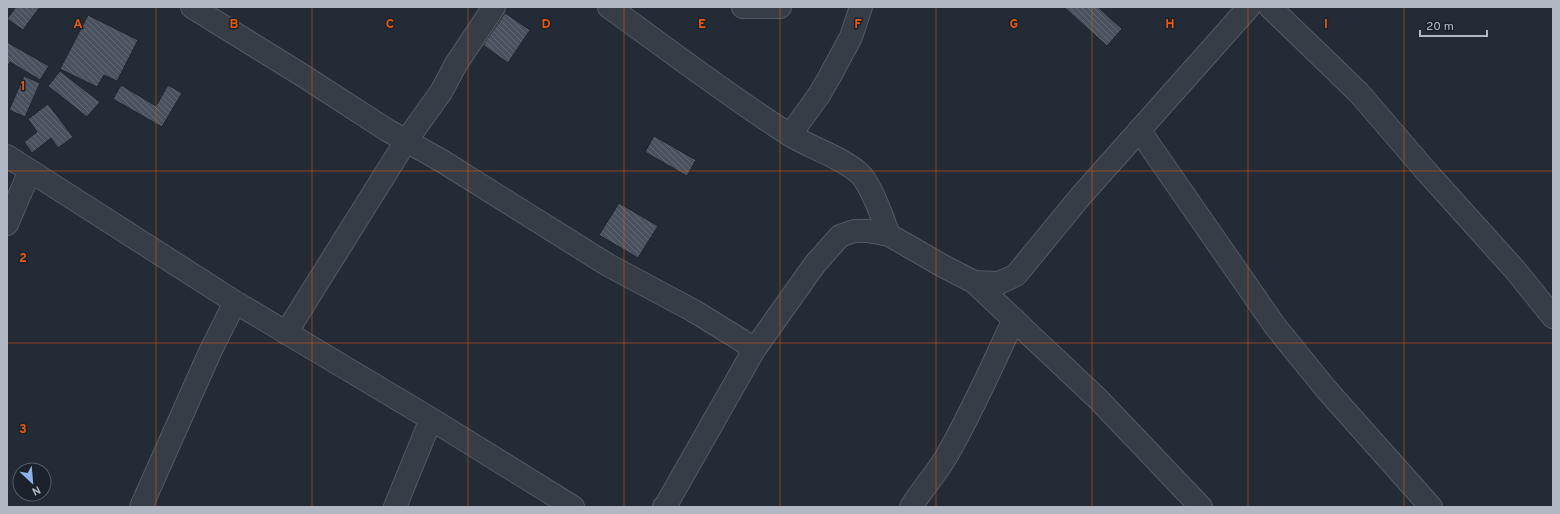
<svg xmlns="http://www.w3.org/2000/svg" width="1560" height="514" viewBox="0 0 1560 514" font-family="Overpass,sans-serif">
<defs>
<pattern id="building-back-hatch" width="6" height="6" patternUnits="userSpaceOnUse"><rect width="6" height="6" fill="#4a525f"/><path d="M-1 5l2 2M0 0l6 6M5-1l2 2" fill="none" stroke="#626974"/></pattern>
</defs>
<rect width="100%" height="100%" fill="#232b36"/>
<path fill="url(#building-back-hatch)" stroke="#1e242d" d="M16,7H40L23,30L7,19Z
M1066,7H1098L1122,29L1107,46L1065,8Z
M505,13L530,30L508,63L483,45Z
M88,15L138,40L117,81L104,75L97,87L60,69Z
M7,42L49,66L40,80L10,62L7,67Z
M60,71L100,102L87,117L48,86Z
M24,76L40,83L25,117L9,110Z
M121,85L156,106L168,85L182,93L162,127L113,99Z
M48,104L73,137L58,148L51,138L32,153L24,142L37,132L28,119Z
M654,136L696,160L687,176L645,152Z
M619,203L658,226L638,258L599,235Z"/>
<g fill="none" stroke-linecap="round" stroke-linejoin="round">
<g stroke="#545b64" stroke-width="24">
<path id="minor" d="M192,7L302,75L387,130L442,161L608,265L694,311L741,340L754,350
M609,7C669,50 727,95 790,135C811,148 841,157 859,173C871,184 883,219 889,235
M743,7H780
M1270,7L1359,93L1426,171L1516,271L1553,317
M1139,130L1275,326L1326,389L1431,507
M790,135L819,95L830,76L851,37L861,7
M7,156L235,302L431,419L573,507
M7,224L30,171
M974,282L1098,399L1201,507
M286,333L406,141L441,92L456,64L494,7
M141,507L210,352L235,302
M395,507L431,419
M664,507L666,505L754,350L815,264L840,236L854,231H868L889,235L943,266L974,282L999,283L1016,275L1080,197L1249,7
M911,507C922,489 936,474 946,457C972,412 992,366 1014,319"/>
</g>
<use href="#minor" stroke="#373d47" stroke-width="22"/>
</g>
<path fill="none" stroke="#e8590c" stroke-width="1" stroke-opacity="0.55" d="M156,7V507M312,7V507M468,7V507M624,7V507M780,7V507M936,7V507M1092,7V507M1248,7V507M1404,7V507M7,171H1553M7,343H1553"/>
<g font-size="13" text-anchor="middle" font-weight="bold" fill="#e8590c" stroke="#1c222b" stroke-width="3" stroke-linejoin="round" paint-order="stroke">
<text x="78" y="28">A</text>
<text x="234" y="28">B</text>
<text x="390" y="28">C</text>
<text x="546" y="28">D</text>
<text x="702" y="28">E</text>
<text x="858" y="28">F</text>
<text x="1014" y="28">G</text>
<text x="1170" y="28">H</text>
<text x="1326" y="28">I</text>
<text x="23" y="90">1</text>
<text x="23" y="262">2</text>
<text x="23" y="433">3</text>
</g>
<rect width="1560" height="514" fill="none" stroke="#b1b8c3" stroke-width="16"/>
<g transform="translate(32 482) rotate(154)"><circle r="19" fill="#1c222b" stroke="#585e68"/>
<path d="M0-3L7 15L0 10L-7 15Z" fill="#8eb0eb"/>
<text y="-6" font-size="11" font-weight="bold" text-anchor="middle" fill="#b1b8c3">N</text>
</g>
<path d="M1420 30v6h67v-6" fill="none" stroke="#b1b8c3" stroke-width="2"/>
<text x="1426" y="30" font-size="12" fill="#b1b8c3" stroke="#1c222b" stroke-width="3" paint-order="stroke">20 m</text>
</svg>
